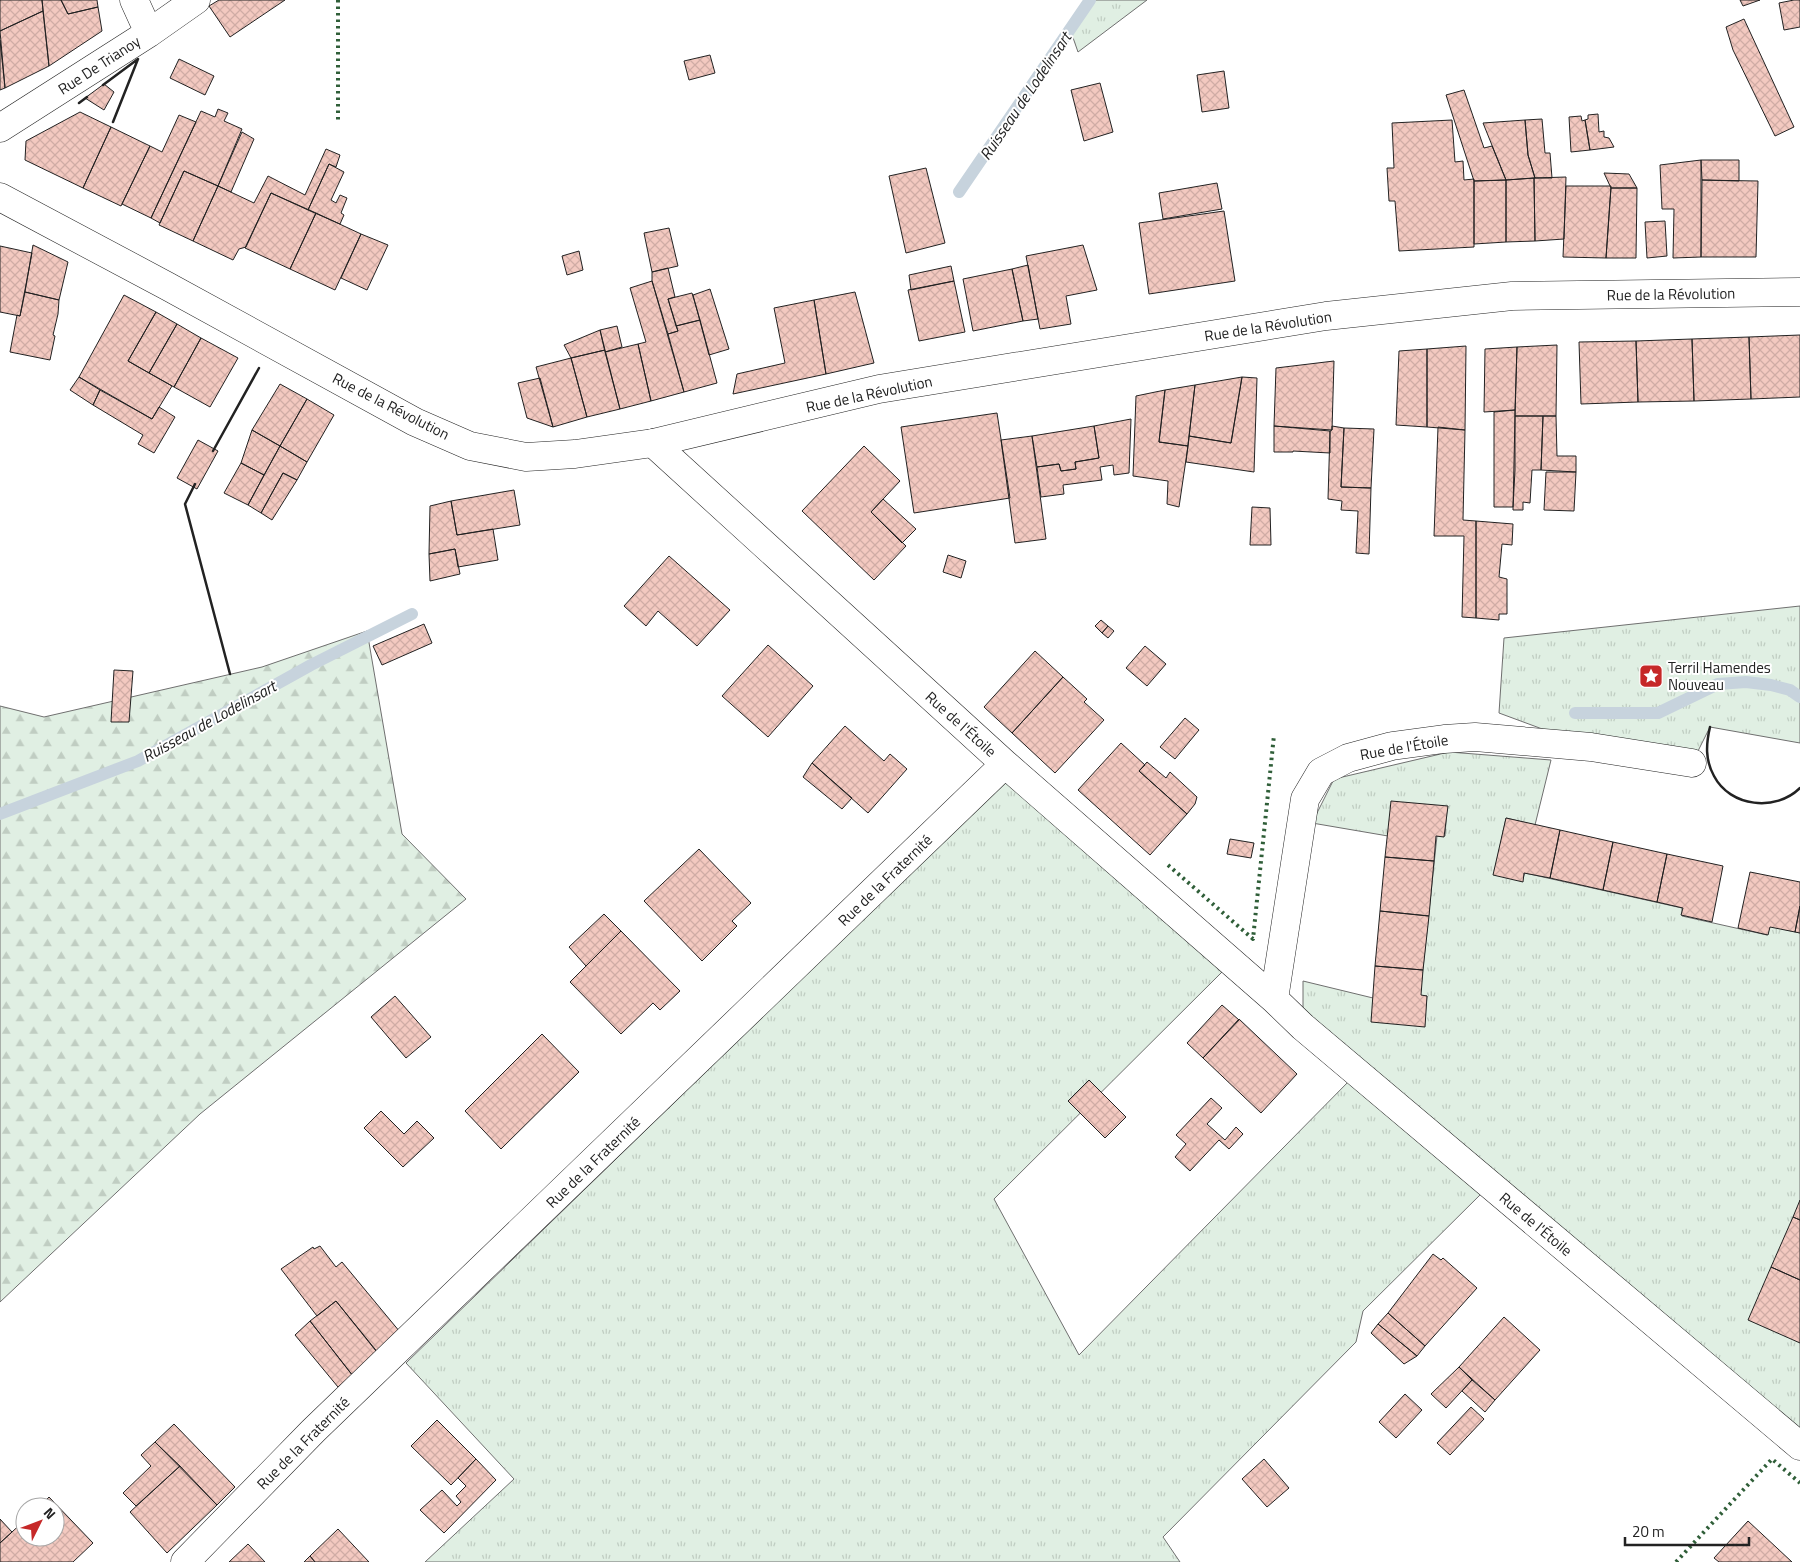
<svg xmlns="http://www.w3.org/2000/svg" width="1800" height="1562" viewBox="0 0 1800 1562" font-family="'Titillium Web',sans-serif">
<defs>
<pattern id="grass-tufts" width="24" height="20" patternUnits="userSpaceOnUse" patternTransform="scale(1.25)"><rect width="24" height="20" fill="#e0efe3"/><path d="M3 7l-1-3M5 7V3M7 7l1-3M15 17l-1-3M17 17v-4M19 17l1-3" fill="none" stroke="#c0cdc2"/></pattern>
<pattern id="forest-firs" width="22" height="20" patternUnits="userSpaceOnUse" patternTransform="scale(1.25)"><rect width="22" height="20" fill="#e0efe3"/><path d="M5 1l3.5 6h-7zM16 11l3.5 6h-7z" fill="#c0cdc2"/></pattern>
<pattern id="building-cross-hatch" width="8" height="8" patternUnits="userSpaceOnUse" patternTransform="scale(1.25)"><rect width="8" height="8" fill="#f3c9c0"/><path d="M0 0l8 8M0 8l8-8" fill="none" stroke="#d0aca5"/></pattern>
</defs>
<rect width="100%" height="100%" fill="#fff"/>
<path fill="url(#grass-tufts)" stroke="#6f6f6f" d="M1090,0H1147L1078,52L1070,29Z
M1800,606V743L1710,727L1692,763L1591,747L1499,713L1504,638Z
M1449,752L1551,760L1535,825L1506,818L1494,874L1522,881L1525,873L1682,908V916L1767,935L1770,926L1800,933V1446L1303,1027V981L1373,998L1424,1026L1427,996H1420L1437,836H1445L1447,807L1388,836L1312,823L1334,779Z
M1007,779L1222,972L994,1199L1079,1355L1351,1079L1484,1191L1363,1311L1356,1342L1163,1537L1180,1562H425L514,1479L406,1363Z"/>
<path fill="url(#forest-firs)" stroke="#6f6f6f" d="M367,631L402,834L466,899L200,1114L0,1302V706L44,717L262,667Z"/>
<g fill="none" stroke-linecap="round" stroke-linejoin="round">
<path stroke="#c7d3dd" stroke-width="12" d="M959,192L1090,0
M1575,713H1658L1718,684L1746,682L1771,685L1790,690L1800,697
M0,814L138,761L311,665L412,614"/>
</g>
<path fill="url(#building-cross-hatch)" stroke="#222" d="M0,0H42L43,11L0,31Z
M42,0H61L68,14L98,7L102,31L49,66Z
M61,0H97L98,7L68,14Z
M219,0H285L230,37L209,6Z
M1740,0H1760L1743,6Z
M1794,0H1800V27L1784,30L1779,3Z
M43,11L49,66L5,88L0,31Z
M1744,19L1794,127L1775,136L1733,50L1726,27Z
M0,40L5,88L0,90Z
M710,55L715,73L689,80L684,61Z
M179,59L214,76L205,95L170,78Z
M1224,71L1229,108L1202,112L1197,75Z
M1100,83L1113,132L1084,141L1071,90Z
M104,84L114,92L104,110L85,98Z
M1464,90L1484,148L1492,146L1506,180L1474,181L1446,95Z
M218,109L228,113L224,121L242,129L218,186L184,171L160,223L151,218L201,111L215,117Z
M80,112L111,127L83,188L25,160L26,141Z
M1598,114L1599,132L1604,131V137L1609,138L1614,147L1590,150L1585,120L1588,119V115Z
M179,115L196,122L151,218L122,204L150,146L162,152Z
M1581,116L1582,121L1585,120L1590,150L1571,152L1569,117Z
M1542,119L1545,153H1550L1552,178H1535L1528,155L1525,120Z
M1452,120L1455,162L1463,161L1464,180L1474,179V247L1399,251L1395,201H1389L1387,168H1394L1392,123Z
M1525,120L1528,155L1535,178L1506,180L1483,123Z
M111,127L150,146L121,206L83,188Z
M242,132L254,139L231,192L218,186Z
M326,149L340,155L336,167L329,164L308,210L271,193L246,247L239,249L233,260L193,241L218,186L254,203L268,176L305,195Z
M1701,160V257L1673,258L1674,209H1662L1660,165Z
M1701,160H1739V181L1702,180Z
M329,164L344,172L331,200L336,203L340,195L347,198L341,213L344,215L340,224L308,210Z
M926,168L945,243L906,253L889,176Z
M184,171L218,186L193,241L159,225Z
M1604,173L1629,174L1637,188H1611Z
M1566,177L1564,239L1535,241L1534,178Z
M1534,178L1535,241L1506,242V180Z
M1506,180V242L1474,244V181Z
M1702,180L1758,181L1756,257H1701Z
M1217,183L1222,209L1163,219L1159,193Z
M1566,186H1611L1606,258L1563,257Z
M1611,188H1637L1636,258H1606Z
M271,193L316,213L290,269L245,248Z
M1224,211L1235,281L1149,294L1139,223Z
M316,213L361,234L335,290L290,269Z
M1665,221L1667,256L1647,258L1645,222Z
M669,228L678,266L652,272L644,233Z
M361,234L388,245L367,290L341,278Z
M33,245L68,262L59,300L25,292Z
M1083,245L1097,290L1066,296L1071,324L1040,329L1026,256Z
M0,246L32,253L20,316L0,312Z
M579,251L583,270L567,275L562,256Z
M1028,265L1038,319L1023,321L1012,269Z
M951,266L954,281L911,290L909,275Z
M668,268L675,297L668,299L678,331L668,334L652,281V272Z
M1012,269L1023,321L973,331L963,279Z
M652,281L684,392L651,401L638,344L646,342L630,288Z
M954,281L965,332L919,341L908,290Z
M710,289L729,349L709,355L693,295Z
M25,292L59,300L58,314L53,335L55,336L50,360L10,352L17,315L20,316Z
M855,292L874,363L826,374L814,300Z
M692,293L700,320L676,326L668,299Z
M124,295L156,312L128,361L172,386L152,419L79,377Z
M814,300L826,374L733,394L737,374L785,363L774,308Z
M156,312L177,324L149,373L128,361Z
M700,320L717,383L684,392L668,334L678,331L676,326Z
M177,324L201,338L174,387L149,373Z
M617,326L622,347L605,352L600,330Z
M600,330L605,350L571,358L564,345Z
M1800,335V397L1751,399L1749,337Z
M1749,337L1751,399L1694,401L1692,339Z
M201,338L238,358L210,407L174,387Z
M1692,339L1694,401L1638,402L1636,341Z
M1636,341L1638,402L1581,404L1579,342Z
M638,344L651,401L620,409L605,352Z
M1557,345L1556,416H1515L1517,347Z
M1466,346L1465,430L1427,427V349Z
M1517,347L1515,410L1484,412L1485,349Z
M1427,349V427L1396,425L1399,351Z
M605,350L620,409L587,417L571,358Z
M571,358L587,417L553,427L536,367Z
M1334,361L1332,430L1274,426L1276,368Z
M79,377L100,390L93,405L70,390Z
M1242,377L1231,443L1189,436L1195,385Z
M1242,377L1257,378L1254,472L1186,462L1189,436L1231,443Z
M540,378L553,427L527,418L518,383Z
M280,384L307,399L280,446L252,430Z
M1195,385L1188,446L1159,442L1165,390Z
M100,390L152,419L159,407L175,417L154,453L138,444L143,435L93,405Z
M1165,390L1159,442L1188,446L1179,507L1167,504L1168,481L1133,476L1136,396Z
M307,399L334,415L307,462L280,446Z
M1515,410V470L1513,507H1494V412Z
M997,413L1010,498L914,513L901,427Z
M1515,416H1543L1541,470H1532L1530,503L1523,502V510H1513Z
M1543,416H1556L1557,456H1576V472L1541,470Z
M1131,419L1129,473L1114,475L1113,465L1100,467L1102,480L1063,485L1064,494L1041,497L1037,467L1059,464L1061,471L1076,469L1075,462L1099,458L1094,426Z
M1094,426L1099,458L1075,462L1076,469L1061,471L1059,464L1037,467L1032,436Z
M1274,426L1330,431V453L1293,451V452H1274Z
M1332,426L1344,428L1341,487L1371,488L1369,554L1356,553L1358,511L1341,510L1342,501L1328,499L1330,431L1332,430Z
M1438,427L1465,430L1463,520L1476,521V618L1462,617L1464,536H1434Z
M1344,428L1374,429L1371,488L1341,487Z
M252,430L280,446L264,475L241,463Z
M1032,436L1046,539L1015,543L1001,440Z
M198,440L218,451L197,489L177,478Z
M280,446L307,462L297,480L283,473L261,513L248,505Z
M864,446L900,481L871,512L906,546L874,580L802,511Z
M241,463L264,475L248,505L224,493Z
M1546,472H1576L1574,511L1544,510Z
M283,473L297,480L272,520L261,513Z
M514,490L520,525L457,535L451,501Z
M883,499L916,529L902,543L871,512Z
M451,501L457,535L493,529L498,560L458,567L455,549L429,554L430,506Z
M1252,507L1270,508L1271,545H1250Z
M1476,521L1513,524L1512,545L1502,544L1499,577L1507,579V614H1499V620L1476,618Z
M455,549L460,574L430,581L429,554Z
M948,555L966,561L961,578L943,572Z
M669,556L730,610L697,646L658,611L646,626L624,606Z
M1101,620L1108,626L1102,633L1095,626Z
M424,624L432,643L382,665L373,646Z
M1108,626L1114,631L1108,638L1102,633Z
M768,645L813,686L768,737L722,696Z
M1145,646L1166,664L1147,686L1126,668Z
M1035,651L1063,677L1012,733L984,707Z
M114,670L133,671L129,722H111Z
M1063,677L1087,699L1084,702L1104,720L1055,773L1012,733Z
M1185,718L1199,730L1175,759L1160,747Z
M845,726L884,761L890,754L907,769L868,813L812,763Z
M1121,743L1145,765L1139,771L1187,814L1150,855L1078,790Z
M1147,762L1166,778L1170,772L1197,797L1195,804L1187,814L1139,771Z
M812,763L852,798L842,809L803,777Z
M1391,801L1448,806L1444,837L1436,836L1434,861L1385,857Z
M1506,818L1560,830L1550,878L1524,873L1523,882L1493,875Z
M1560,830L1613,842L1603,890L1550,878Z
M1230,839L1254,843L1251,858L1227,854Z
M1613,842L1667,854L1657,902L1603,890Z
M699,849L751,903L732,921L737,926L702,961L644,901Z
M1667,854L1723,866L1712,922L1681,915L1683,908L1657,902Z
M1385,857L1434,861L1429,916L1380,911Z
M1750,872L1800,882V906L1795,932L1770,927L1768,935L1738,928Z
M1800,906V933L1795,932Z
M1380,911L1429,916L1423,970L1375,966Z
M604,914L621,931L586,966L569,947Z
M621,931L680,991L660,1010L653,1003L621,1034L570,982Z
M1375,966L1423,970L1421,995L1427,996L1425,1027L1371,1022Z
M395,996L431,1037L406,1058L371,1017Z
M1222,1005L1239,1020L1203,1058L1187,1043Z
M1239,1019L1297,1074L1261,1113L1203,1058Z
M542,1034L579,1072L501,1149L465,1111Z
M1089,1080L1126,1117L1105,1138L1068,1101Z
M1211,1098L1222,1108L1207,1124L1225,1140L1236,1127L1243,1134L1229,1149L1219,1140L1190,1171L1175,1157L1186,1144L1176,1135Z
M381,1111L404,1134L417,1121L434,1138L403,1167L364,1128Z
M1800,1200V1220L1793,1217Z
M1793,1217L1800,1220V1280L1771,1267Z
M320,1246L336,1267L342,1262L400,1332L376,1351L336,1301L317,1316L281,1269L313,1247L314,1249Z
M1433,1254L1441,1260L1443,1258L1477,1288L1425,1346L1388,1313Z
M1771,1267L1800,1280V1343L1748,1320Z
M336,1301L379,1354L353,1376L310,1321Z
M1388,1313L1425,1346L1417,1356L1378,1324Z
M1504,1317L1540,1350L1495,1400L1459,1367Z
M310,1321L353,1376L338,1387L295,1335Z
M1378,1324L1417,1356L1404,1364L1371,1333Z
M1459,1367L1472,1380L1446,1408L1431,1394Z
M1472,1380L1495,1400L1485,1412L1462,1391Z
M1405,1394L1422,1410L1396,1438L1379,1422Z
M1471,1407L1484,1419L1450,1455L1437,1443Z
M437,1420L476,1459L451,1485L411,1446Z
M174,1424L235,1487L217,1505L155,1442Z
M155,1442L180,1466L136,1506L123,1493L151,1466L141,1455Z
M476,1459L496,1480L444,1533L420,1510L442,1490L457,1506L461,1502L456,1496L466,1486L458,1478Z
M1264,1459L1289,1488L1267,1507L1242,1479Z
M180,1466L217,1505L167,1553L130,1512Z
M49,1497L93,1543L73,1562H0V1543L25,1520V1537H55V1507H39Z
M0,1519L12,1532L0,1543Z
M1748,1521L1792,1562H1719L1714,1558Z
M338,1529L369,1562H315L310,1556Z
M248,1544L265,1562H229Z
M310,1556L315,1562H304Z"/>
<g fill="none" stroke-linecap="round" stroke-linejoin="round">
<g stroke="#222" stroke-width="29">
<path id="street" d="M134,0L149,33
M0,128L149,33L196,0
M653,443L1005,764L1274,999L1303,1027L1800,1446
M1274,999L1305,799L1321,772L1348,758L1392,746L1444,739L1475,737L1591,747L1692,763
M185,1562L313,1431L1005,764"/>
</g>
<g stroke="#222" stroke-width="29">
<path id="secondary" d="M0,197L167,286L415,422L470,446L526,457L575,454L653,443L879,389L1326,316L1512,296L1800,292"/>
</g>
<use href="#street" stroke="#fff" stroke-width="28"/>
<use href="#secondary" stroke="#fff" stroke-width="28"/>
<path stroke="#2f5e38" stroke-width="4" stroke-dasharray="2.5 4" stroke-linecap="butt" d="M338,0V121
M1168,865L1253,939L1274,735
M1676,1562L1772,1459L1800,1483"/>
<path stroke="#222" stroke-width="2.5" d="M103,85L138,59L113,122
M79,103L87,97
M213,451L259,368
M195,484L185,504L230,674
M1710,727C1706,744 1705,760 1714,776C1730,807 1776,812 1800,788"/>
</g>
<defs>
<g id="sight-square" transform="scale(1.25)"><rect x="-9" y="-9" width="18" height="18" rx="4" fill="#c62828" stroke="#fff"/><path d="M0-6L1.8-2.2L6-1.7L2.9 1.2L3.7 5.4L0 3.3L-3.7 5.4L-2.9 1.2L-6-1.7L-1.8-2.2Z" fill="#fff"/></g>
</defs>
<g fill-rule="evenodd">
<use href="#sight-square" x="1651" y="676"/>
</g>
<g text-anchor="middle" dominant-baseline="central" stroke-width="4" stroke-linejoin="round" paint-order="stroke">
<g font-size="15" fill="#222" stroke="#fff">
<text transform="translate(99 65) rotate(-33)">Rue De Trianoy</text>
<text transform="translate(1671 294) rotate(-1)">Rue de la Révolution</text>
<text transform="translate(1268 326) rotate(-9)">Rue de la Révolution</text>
<text transform="translate(869 394) rotate(-12)">Rue de la Révolution</text>
<text transform="translate(391 406) rotate(27)">Rue de la Révolution</text>
<text transform="translate(961 724) rotate(42)">Rue de l'Étoile</text>
<text transform="translate(1404 747) rotate(-10)">Rue de l'Étoile</text>
<text transform="translate(885 880) rotate(-44)">Rue de la Fraternité</text>
<text transform="translate(593 1162) rotate(-44)">Rue de la Fraternité</text>
<text transform="translate(1536 1224) rotate(40)">Rue de l'Étoile</text>
<text transform="translate(303 1443) rotate(-45)">Rue de la Fraternité</text>
</g>
<g font-size="15" fill="#222" stroke="#fff" text-anchor="start">
<text x="1668" y="667">Terril Hamendes<tspan x="1668" dy="17">Nouveau</tspan></text>
</g>
<g font-size="16" font-style="italic" fill="#222" stroke="#fff">
<text transform="translate(1025 96) rotate(-56)">Ruisseau de Lodelinsart</text>
<text transform="translate(209 721) rotate(-29)">Ruisseau de Lodelinsart</text>
</g>
</g>
<g transform="translate(40 1522) rotate(48)"><circle r="24" fill="#ffffff" stroke="#a7a7a7"/>
<path d="M0-4L9 19L0 12L-9 19Z" fill="#c62828"/>
<text y="-8" font-size="14" font-weight="bold" text-anchor="middle" fill="#222222">N</text>
</g>
<path d="M1625 1537v8h124v-8" fill="none" stroke="#222222" stroke-width="2.5"/>
<text x="1632" y="1537" font-size="15" fill="#222222" stroke="#ffffff" stroke-width="4" paint-order="stroke">20 m</text>
</svg>
